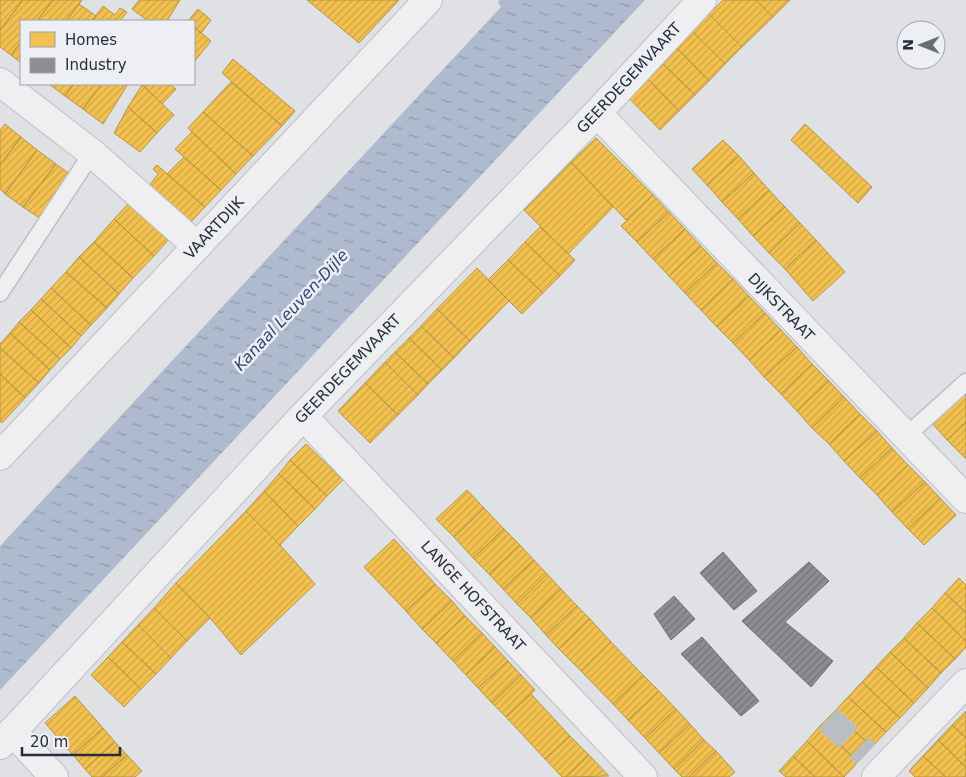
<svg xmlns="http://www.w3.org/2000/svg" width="966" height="777" viewBox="0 0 966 777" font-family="'DejaVu Sans',sans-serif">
<defs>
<pattern id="water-ripples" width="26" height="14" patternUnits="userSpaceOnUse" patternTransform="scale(1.25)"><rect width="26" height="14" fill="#afbace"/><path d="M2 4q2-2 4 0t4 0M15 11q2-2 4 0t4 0" fill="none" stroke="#8e98a8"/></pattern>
<pattern id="homes-hatch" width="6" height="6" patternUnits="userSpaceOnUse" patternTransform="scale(1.25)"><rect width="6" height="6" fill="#f2c14e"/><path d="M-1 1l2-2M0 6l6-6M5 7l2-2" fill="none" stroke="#d0a645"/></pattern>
<pattern id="industry-hatch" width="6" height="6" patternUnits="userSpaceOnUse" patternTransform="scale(1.25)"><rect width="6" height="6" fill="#8d8d92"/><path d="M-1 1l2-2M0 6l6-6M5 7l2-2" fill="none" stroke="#737478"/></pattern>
</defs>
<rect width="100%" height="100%" fill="#dfe1e4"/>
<path fill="url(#water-ripples)" d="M500,0H645L0,690V546L501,7L498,2Z"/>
<path fill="url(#homes-hatch)" stroke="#b59549" d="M0,0H23L0,30Z
M23,0H53L37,21H21V42L11,55L0,47V30Z
M53,0H82L66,21H37Z
M139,0H180L167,21H148L132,9Z
M307,0H399L359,43Z
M723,0H756L773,17L742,47L709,14Z
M756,0H790L773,17Z
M79,4L96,16L92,21H66Z
M103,6L115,15L120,8L127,12L120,21H92Z
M198,9L211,20L201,33L194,27V21H188Z
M709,14L742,47L725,64L692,31Z
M194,27L211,41L194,62Z
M692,31L725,64L709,81L676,47Z
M21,42V63L11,55Z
M676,47L709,81L695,95L661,62Z
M233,59L295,111L282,126L222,73Z
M661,62L695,95L679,111L646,77Z
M646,77L679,111L660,130L627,96Z
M231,82L282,126L253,156L203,112Z
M49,84H74L65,96Z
M74,84H102L83,109L65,96Z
M102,84H128L103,124L83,109Z
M142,84H170L176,89L162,104Z
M142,85L174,115L157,133L128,107Z
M128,107L157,133L140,152L114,133Z
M203,112L253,156L236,174L188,128Z
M5,124L21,137L0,165V130Z
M805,124L872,187L858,203L791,140Z
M192,132L236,174L221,190L175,149Z
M21,137L37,150L5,194L0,189V165Z
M596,138L653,195L626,220L571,162Z
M723,140L739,156L707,185L692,169Z
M37,150L56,164L23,207L5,194Z
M739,156L754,173L722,202L707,185Z
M184,157L221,190L205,207L167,174Z
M571,162L613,207L568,254L524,210Z
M56,164L71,175L44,221L23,207Z
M157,165L205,207L189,224L149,186L158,174L153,169Z
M754,173L769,190L738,219L722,202Z
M769,190L785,207L753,236L738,219Z
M653,195L669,212L637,242L621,226Z
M130,202L169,239L154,256L114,219Z
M785,207L800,223L769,253L753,236Z
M669,212L685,229L653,259L637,242Z
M114,219L154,256L133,278L94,242Z
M800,223L816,240L785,269L769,253Z
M540,227L575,260L560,276L525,242Z
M685,229L701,246L669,276L653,259Z
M816,240L845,272L813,301L785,269Z
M94,242L133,278L119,294L79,257Z
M525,242L560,276L543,293L508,260Z
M701,246L717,263L685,293L669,276Z
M79,257L119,294L107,308L66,272Z
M508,260L543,293L522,314L488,280Z
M717,263L733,279L701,310L685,293Z
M477,268L509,301L470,341L437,309Z
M66,272L107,308L91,325L51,288Z
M733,279L749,296L717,327L701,310Z
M51,288L91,325L81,336L41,299Z
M749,296L765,313L733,343L717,327Z
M41,299L81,336L71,348L31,310Z
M437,309L470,341L454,358L421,326Z
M31,310L71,348L60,359L19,322Z
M765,313L781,330L749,360L733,343Z
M19,322L60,359L50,370L10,333Z
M421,326L454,358L442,370L409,338Z
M781,330L797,347L764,377L749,360Z
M10,333L50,370L39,383L0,348V344Z
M409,338L442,370L428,384L395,352Z
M797,347L812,364L781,394L764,377Z
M0,348L39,383L25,398L0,374Z
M395,352L428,384L418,395L385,362Z
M385,362L418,395L398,415L365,383Z
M812,364L829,381L797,411L781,394Z
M0,374L25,398L2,423L0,421Z
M829,381L844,397L812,428L797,411Z
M365,383L398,415L370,443L338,411Z
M962,392L966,396V422L947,440L931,422Z
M844,397L860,414L829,444L812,428Z
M860,414L877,431L844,461L829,444Z
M966,422V459L947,440Z
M877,431L892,448L860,478L844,461Z
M306,444L343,480L327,496L290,460Z
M892,448L908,465L877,495L860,478Z
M290,460L327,496L315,509L279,474Z
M908,465L925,482L892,512L877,495Z
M279,474L315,509L298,526L264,491Z
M925,482L940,498L908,529L892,512Z
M467,490L484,508L454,537L436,519Z
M264,491L298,526L280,545L246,511Z
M940,498L956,515L924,545L908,529Z
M484,508L504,529L473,558L454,537Z
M246,511L280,545L315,584L241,655L210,618L176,583Z
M504,529L520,545L489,574L473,558Z
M394,539L435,584L406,611L364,567Z
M520,545L534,560L503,589L489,574Z
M534,560L547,574L517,604L503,589Z
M547,574L561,589L531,618L517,604Z
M959,578L966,585V613L945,593Z
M176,583L210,618L187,641L154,608Z
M435,584L452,601L422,629L406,611Z
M561,589L577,606L546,635L531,618Z
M945,593L966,613V641L932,608Z
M452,601L465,616L436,643L422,629Z
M577,606L590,619L559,649L546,635Z
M154,608L187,641L171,658L138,625Z
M932,608L966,641V647L955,659L917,623Z
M465,616L482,633L453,661L436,643Z
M590,619L611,642L581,671L559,649Z
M917,623L955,659L941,673L904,638Z
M138,625L171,658L156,674L122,642Z
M482,633L495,647L466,675L453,661Z
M904,638L941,673L928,688L890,652Z
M122,642L156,674L141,689L108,657Z
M611,642L643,675L613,704L581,671Z
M495,647L508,661L478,688L466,675Z
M890,652L928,688L914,703L876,667Z
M108,657L141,689L124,707L91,675Z
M508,661L521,675L492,703L478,688Z
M876,667L914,703L900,718L862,682Z
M521,675L535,690L506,717L492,703Z
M643,675L659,691L628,720L613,704Z
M862,682L900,718L886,732L848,697Z
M659,691L676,709L645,738L628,720Z
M531,694L570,736L545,759L506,717Z
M75,696L103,728L73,755L45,723Z
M848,697L886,732L872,747L834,712Z
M676,709L690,724L659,753L645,738Z
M966,711V738L952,725Z
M834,712L872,747L858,762L820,726Z
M690,724L704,740L674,769L659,753Z
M952,725L966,738V767L938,740Z
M820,726L858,762L844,777L807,741Z
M103,728L115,742L85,769L73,755Z
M570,736L589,755L566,777H562L545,759Z
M704,740L716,751L689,777H682L674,769Z
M938,740L966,767V777H946L923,756Z
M807,741L844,777H815L793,756Z
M115,742L127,755L102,777H92L85,769Z
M716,751L735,772L729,777H689Z
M127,755L142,771L135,777H102Z
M589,755L609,776L566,777Z
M793,756L815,777H786L779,771Z
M923,756L946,777H915L909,771Z"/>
<path fill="url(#industry-hatch)" stroke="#6f7078" d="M723,552L757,591L734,610L700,573Z
M809,562L829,581L785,622L833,661L811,687L742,621Z
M674,596L695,619L671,640L654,614Z
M702,637L759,701L741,716L681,654Z"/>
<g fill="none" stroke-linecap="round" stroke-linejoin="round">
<path stroke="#babdc2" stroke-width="28" stroke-dasharray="28 14" stroke-linecap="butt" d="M828,719L866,754"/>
<g stroke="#bdbfc2" stroke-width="19">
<path id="service" d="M0,293L92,153
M905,437L966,382"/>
</g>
<g stroke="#bdbfc2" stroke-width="30">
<path id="minor" d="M0,82L92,153L197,246
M597,113L966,499
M303,416L643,777
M0,456L428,0
M12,731L54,777
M0,745L303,416L597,113L702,0
M876,777L966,683"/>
</g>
<use href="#service" stroke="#efeff1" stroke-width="16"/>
<use href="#minor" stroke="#efeff1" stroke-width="28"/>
</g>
<g text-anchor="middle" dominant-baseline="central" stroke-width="5" stroke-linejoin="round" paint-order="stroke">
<g font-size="15" fill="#282d3c" stroke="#edeff4">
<text transform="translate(629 78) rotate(-47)">GEERDEGEMVAART</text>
<text transform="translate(214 228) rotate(-47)">VAARTDIJK</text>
<text transform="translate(781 307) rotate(46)">DIJKSTRAAT</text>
<text transform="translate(348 369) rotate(-46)">GEERDEGEMVAART</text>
<text transform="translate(473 596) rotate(47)">LANGE HOFSTRAAT</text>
</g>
<g font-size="16" font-style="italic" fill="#34476e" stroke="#edeff4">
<text transform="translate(291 310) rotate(-47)">Kanaal Leuven-Dijle</text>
</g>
</g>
<rect x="20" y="20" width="175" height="65" fill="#edeff4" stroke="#9ea1aa"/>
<rect x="30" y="32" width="25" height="15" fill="#f2c14e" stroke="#9ea1aa"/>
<text x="65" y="45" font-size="15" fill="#282d3c">Homes</text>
<rect x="30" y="58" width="25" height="15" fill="#8d8d92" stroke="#9ea1aa"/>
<text x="65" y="70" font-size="15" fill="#282d3c">Industry</text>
<g transform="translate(921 45) rotate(270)"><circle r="24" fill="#edeff4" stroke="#9ea1aa"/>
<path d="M0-4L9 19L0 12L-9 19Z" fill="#686c77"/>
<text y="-8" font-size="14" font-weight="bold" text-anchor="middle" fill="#282d3c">N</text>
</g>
<path d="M22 747v8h98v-8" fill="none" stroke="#282d3c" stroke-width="2.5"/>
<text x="30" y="747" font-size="15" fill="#282d3c" stroke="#edeff4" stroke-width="4" paint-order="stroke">20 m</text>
</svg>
